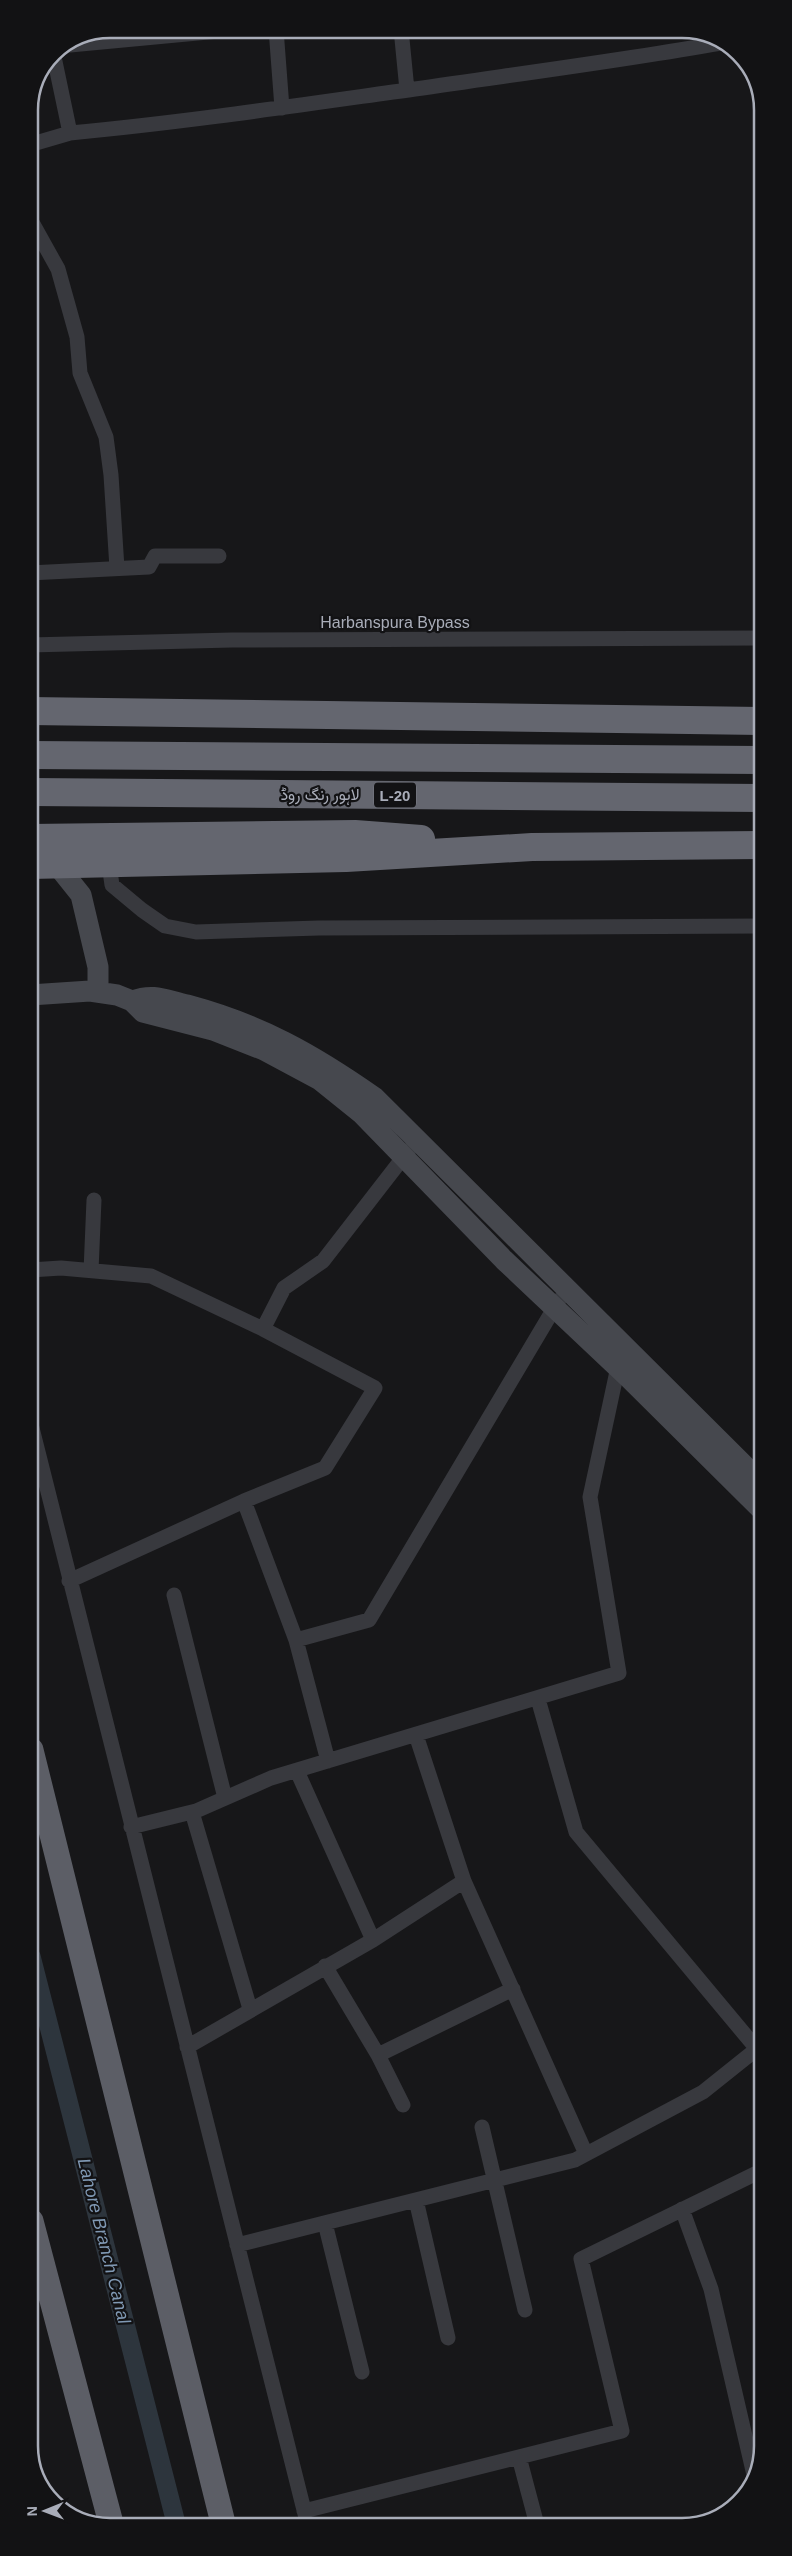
<svg xmlns="http://www.w3.org/2000/svg" width="792" height="2556" viewBox="0 0 792 2556" font-family="Arial,Vazirmatn,sans-serif">
<rect width="100%" height="100%" fill="#171719"/>
<g fill="none" stroke-linecap="round" stroke-linejoin="round">
<path stroke="#2d353d" stroke-width="19" d="M31,1956L177,2527"/>
<path stroke="#38393e" stroke-width="15" d="M276,29L282,108
M401,29L407,90
M70,45L240,29
M53,52L70,133C186,122 300,105 415,89C517,74 619,61 721,43
M29,145L70,133
M29,217L58,269L77,337L80,373L106,437L111,475L117,568
M29,573L149,567L155,556H219
M29,645L232,640L761,638
M109,864L112,885L142,910L165,926L196,932L319,928L762,926
M30,1270L61,1268L151,1276L263,1329
M91,1271L94,1200
M30,1420L308,2526
M69,1581L244,1501
M174,1595L225,1798
M296,1640L244,1501L325,1468L375,1388L263,1329L284,1288L323,1261L409,1150
M538,1699L576,1832L757,2049
M416,1735L464,1881L586,2154
M328,1761L296,1640L369,1620L559,1300
M297,1771L373,1940
M192,1812L250,2009
M131,1827L196,1811L271,1778L619,1673L590,1497L619,1362
M325,1966L378,2055L403,2105
M187,2047L373,1940L464,1881
M378,2055L513,1989
M482,2127L525,2310
M416,2200L448,2338
M682,2209L711,2289L754,2475
M325,2223L362,2372
M237,2245L575,2160L703,2092L763,2044
M519,2457L537,2525
M304,2511L622,2431L581,2259L763,2170"/>
<path stroke="#46484e" stroke-width="21" d="M57,865L81,895L98,967V992
M30,995L90,991L117,995L132,1001L143,1012L213,1030L264,1050L320,1080L361,1113L504,1260L628,1377L762,1510
M132,1001C154,993 165,1000 187,1005C261,1025 311,1053 374,1097L762,1483"/>
<path stroke="#5c5e66" stroke-width="25" d="M31,1750L224,2527
M31,2221L112,2527"/>
<path stroke="#64666f" stroke-width="28" d="M29,711L761,721
M29,755L761,760
M30,792L761,798
M30,838L355,834L421,839
M30,865L346,858L532,847L761,845"/>
</g>
<g text-anchor="middle" dominant-baseline="central" stroke-width="4.5" stroke-linejoin="round" paint-order="stroke">
<rect fill="#121214" stroke="#7c7e88" stroke-width="1" x="374" y="782.5" width="42" height="25" rx="4"/>
<g font-size="15" font-weight="bold" fill="#a9adb9">
<text x="395" y="795">L-20</text>
</g>
<g font-size="16" fill="#a9adb9" stroke="#121214">
<text x="395" y="622">Harbanspura Bypass</text>
<text x="320" y="794">لاہور رنگ روڈ</text>
</g>
<g font-size="18" font-style="italic" fill="#8099b4" stroke="#121214">
<text transform="translate(104 2241) rotate(76)">Lahore Branch Canal</text>
</g>
</g>
<path d="M0 0H792V2556H0ZM110 38H682A72 72 0 0 1 754 110V2446A72 72 0 0 1 682 2518H110A72 72 0 0 1 38 2446V110A72 72 0 0 1 110 38Z" fill="#121214" fill-rule="evenodd"/>
<path fill="none" stroke="#a9adb9" stroke-width="2.5" d="M110 38H682A72 72 0 0 1 754 110V2446A72 72 0 0 1 682 2518H110A72 72 0 0 1 38 2446V110A72 72 0 0 1 110 38Z"/>
<g transform="translate(45 2511) rotate(269)" stroke="#121214" stroke-width="4" paint-order="stroke">
<path d="M0-4L9 19L0 12L-9 19Z" fill="#a9adb9"/>
<text y="-8" font-size="14" font-weight="bold" text-anchor="middle" fill="#a9adb9">N</text>
</g>
</svg>
